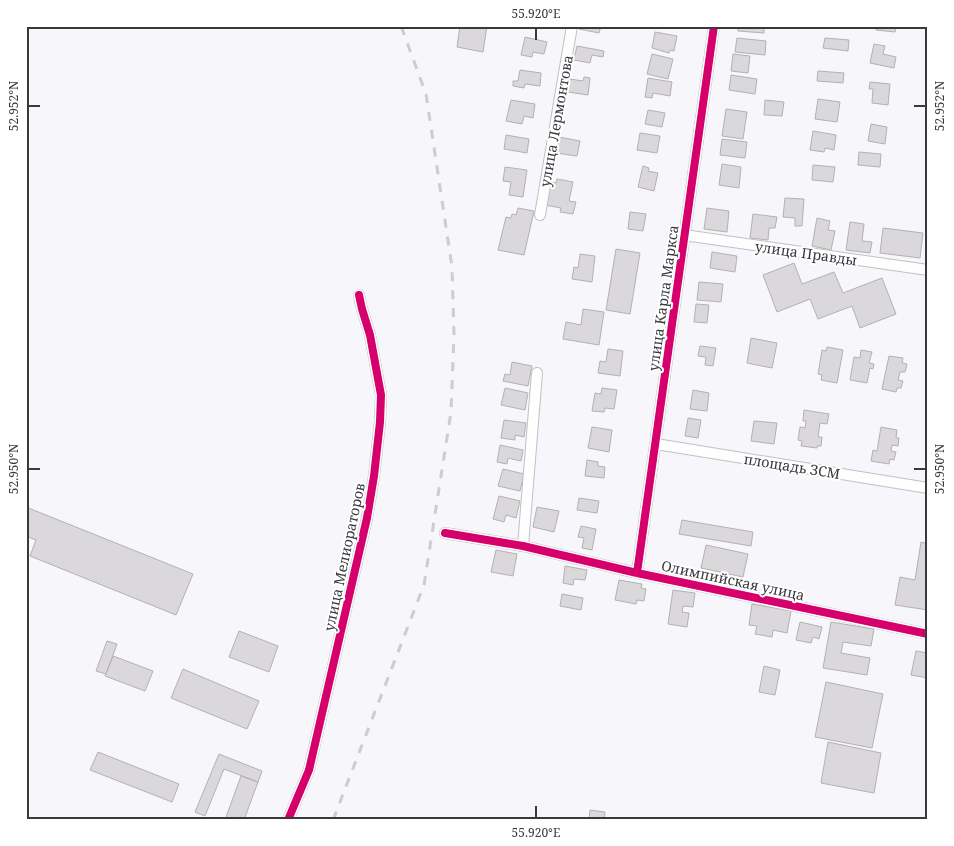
<svg xmlns="http://www.w3.org/2000/svg" width="954" height="846" viewBox="0 0 954 846" font-family="'Noto Serif',serif">
<rect width="100%" height="100%" fill="#f6f6fb"/>
<path fill="#dad8da" stroke="#b3b1b2" d="M460,26H487L483,52L457,47Z
M580,26H601L599,33L579,29Z
M738,26H764V33L738,31Z
M877,26H896L895,32L876,30Z
M655,32L677,36L674,51L670,50L669,53L652,48Z
M525,37L547,42L544,54L533,52L532,57L521,55Z
M737,38L766,41L765,55L735,52Z
M825,38L849,40L848,51L823,48Z
M874,44L885,46L883,54L896,57L894,68L870,63Z
M577,46L604,51L603,57L592,55L590,63L574,60Z
M652,54L673,59L668,79L647,74Z
M733,54L750,56L748,73L731,71Z
M520,70L541,73L540,86L525,84L524,88L513,86V81H518Z
M818,71L844,73L843,83L817,81Z
M731,75L757,79L755,94L729,90Z
M584,77L590,78L588,95L568,92L570,79L583,81Z
M648,78L672,82L670,96L653,93L652,98L645,97Z
M870,82L890,84L888,105L872,103L873,89H869Z
M818,99L840,102L837,122L815,119Z
M511,100L535,104L533,118L524,116L522,124L506,121Z
M765,100L784,102L782,116L764,115Z
M726,109L747,112L743,139L722,136Z
M648,110L665,113L662,127L645,124Z
M871,124L887,127L885,144L868,141Z
M813,131L836,135L834,150L825,148L824,152L810,150Z
M640,133L660,136L657,153L637,150Z
M506,135L529,139L527,153L504,149Z
M559,137L580,141L577,156L556,153Z
M722,139L747,142L745,158L720,155Z
M859,152L881,154L880,167L858,165Z
M722,164L741,167L739,188L719,185Z
M813,165L835,167L833,182L812,180Z
M643,166L649,168L648,171L658,173L654,191L638,187Z
M505,167L527,170L523,197L509,195L511,182L503,181Z
M557,179L573,182L569,201L576,202L573,214L560,212L561,208L545,205L550,182L556,183Z
M785,198L804,199L802,226H795V218L783,217Z
M518,208L534,211L524,255L498,250L506,217L511,218L512,214L516,215Z
M707,208L729,211L727,232L704,229Z
M630,212L646,214L643,231L628,229Z
M753,214L777,217L775,228H769L768,240L750,238Z
M817,218L830,221L828,230L835,231L831,250L812,246Z
M850,222L864,224L862,241L872,242L870,253L846,250Z
M883,228L923,233L920,258L880,253Z
M616,249L640,253L630,314L606,310Z
M712,252L737,256L735,272L710,268Z
M580,254L595,256L592,282L572,279L574,267L578,268Z
M794,263L802,284L834,272L843,293L882,278L896,314L860,328L852,306L818,319L810,299L777,312L763,275Z
M699,282L723,284L721,302L697,300Z
M696,304L709,305L707,323L694,322Z
M583,309L604,312L599,345L563,339L566,322L581,325Z
M751,338L777,343L772,368L747,363Z
M700,346L716,348L713,366L705,365L706,357L698,356Z
M827,347L843,350L837,383L821,380L822,375L818,374L822,350L826,351Z
M608,349L623,351L620,376L598,373L600,361L606,362Z
M861,350L872,352L869,363L874,364L873,369L870,368L867,383L850,380L854,357L860,358Z
M889,356L903,358L902,363L907,364L905,372H900L898,380L903,381L901,388H897L896,392L882,389Z
M512,362L532,366L528,386L503,381L505,374L510,375Z
M505,388L528,393L525,410L501,405Z
M602,388L617,390L614,409L605,408L604,412L592,411L595,393L601,394Z
M693,390L709,393L707,411L690,409Z
M804,410L829,414L827,424L820,423L818,437H822L821,446H817V448L801,446L802,441L798,440L800,427L805,428L806,421H803Z
M688,418L701,420L698,438L685,436Z
M504,420L526,423L524,437L515,435V440L501,438Z
M754,421L777,423L774,444L751,441Z
M592,427L612,430L609,452L588,448Z
M881,427L897,430L896,438H899L898,446L892,445L891,451L896,452L894,460L890,459L889,464L871,461L873,450L877,451Z
M500,445L523,450L521,461L508,458L507,464L497,462Z
M587,460L598,462V466L605,467L604,478L585,476Z
M503,469L524,474L520,491L498,486Z
M499,496L520,501L516,518L506,515L504,522L493,519Z
M579,498L599,501L597,513L577,510Z
M26,507L193,574L176,615L30,556L36,540L26,536Z
M537,507L559,511L554,532L533,527Z
M682,520L753,532L751,546L679,534Z
M581,526L596,529L592,550L582,548L584,538L578,537Z
M921,542L928,544V610L895,605L900,577L915,580Z
M706,545L748,554L743,577L701,568Z
M496,550L517,554L513,576L491,572Z
M565,566L587,570L585,580L574,579L573,585L563,583Z
M619,580L642,584L641,588L646,589L644,601L637,600L636,604L615,600Z
M673,590L695,593L693,607L683,606L682,612L689,613L687,627L668,624Z
M562,594L583,598L581,610L560,606Z
M752,604L791,611L787,633L773,630L772,637L755,634L757,626L749,625Z
M800,622L822,627L819,639L813,637L811,643L796,640Z
M831,622L874,629L871,646L843,642L841,653L870,658L867,675L823,668Z
M239,631L278,646L269,672L229,657Z
M107,641L117,644L106,674L96,671Z
M916,651L928,653V678L911,675Z
M113,656L153,671L145,691L105,676Z
M764,666L780,670L775,695L759,692Z
M183,669L259,701L247,729L171,698Z
M826,682L883,694L872,748L815,737Z
M828,742L881,753L874,793L821,783Z
M98,752L179,784L172,802L90,770Z
M219,754L262,771L258,782L224,769L205,816L195,812Z
M241,776L258,782L244,820H225Z
M590,810L605,812L604,820H589Z"/>
<g fill="none" stroke-linecap="round" stroke-linejoin="round">
<g stroke="#c1c1c5" stroke-width="12">
<path id="street" d="M540,215L572,26
M684,235L928,270
M656,444L928,488
M445,533L523,546L637,573L928,634
M523,546L537,373
M637,573C664,391 687,208 714,26
M288,820L309,770L367,518L374,476L380,422L381,395L370,335L362,309L359,295"/>
</g>
<use href="#street" stroke="#fefefe" stroke-width="10"/>
<path stroke="#cdcdcf" stroke-width="3" stroke-dasharray="9 9" stroke-linecap="butt" d="M333,820L424,585L451,412L454,335L452,267L426,94L401,26"/>
<g stroke="#fff" stroke-width="11">
<path id="cycleway" d="M445,533L523,546L637,573L928,634
M637,573C664,391 687,208 714,26
M288,820L309,770L367,518L374,476L380,422L381,395L370,335L362,309L359,295"/>
</g>
<use href="#cycleway" stroke="#d6006c" stroke-width="8"/>
</g>
<path fill="none" stroke="#38393d" stroke-width="2" d="M536,28V40M28,106H40M914,106H926M28,469H40M914,469H926M536,806V818"/>
<g text-anchor="middle" dominant-baseline="central" stroke-width="4" stroke-linejoin="round" paint-order="stroke">
<g font-size="14" fill="#38393d" stroke="#fff">
<text transform="translate(556 121) rotate(-80)">улица Лермонтова</text>
<text transform="translate(806 253) rotate(8)">улица Правды</text>
<text transform="translate(663 298) rotate(-82)">улица Карла Маркса</text>
<text transform="translate(792 466) rotate(9)">площадь ЗСМ</text>
<text transform="translate(344 557) rotate(-78)">улица Мелиораторов</text>
<text transform="translate(733 580) rotate(12)">Олимпийская улица</text>
</g>
</g>
<rect width="954" height="846" fill="none" stroke="#ffffff" stroke-width="55"/>
<rect x="28" y="28" width="898" height="790" fill="none" stroke="#38393d" stroke-width="2"/>
<g font-size="12" text-anchor="middle" fill="#38393d">
<text x="536" y="18">55.920°E</text>
<text transform="translate(14 106) rotate(-90)" y="4">52.952°N</text>
<text transform="translate(940 106) rotate(-90)" y="4">52.952°N</text>
<text transform="translate(14 469) rotate(-90)" y="4">52.950°N</text>
<text transform="translate(940 469) rotate(-90)" y="4">52.950°N</text>
<text x="536" y="837">55.920°E</text>
</g>
</svg>
